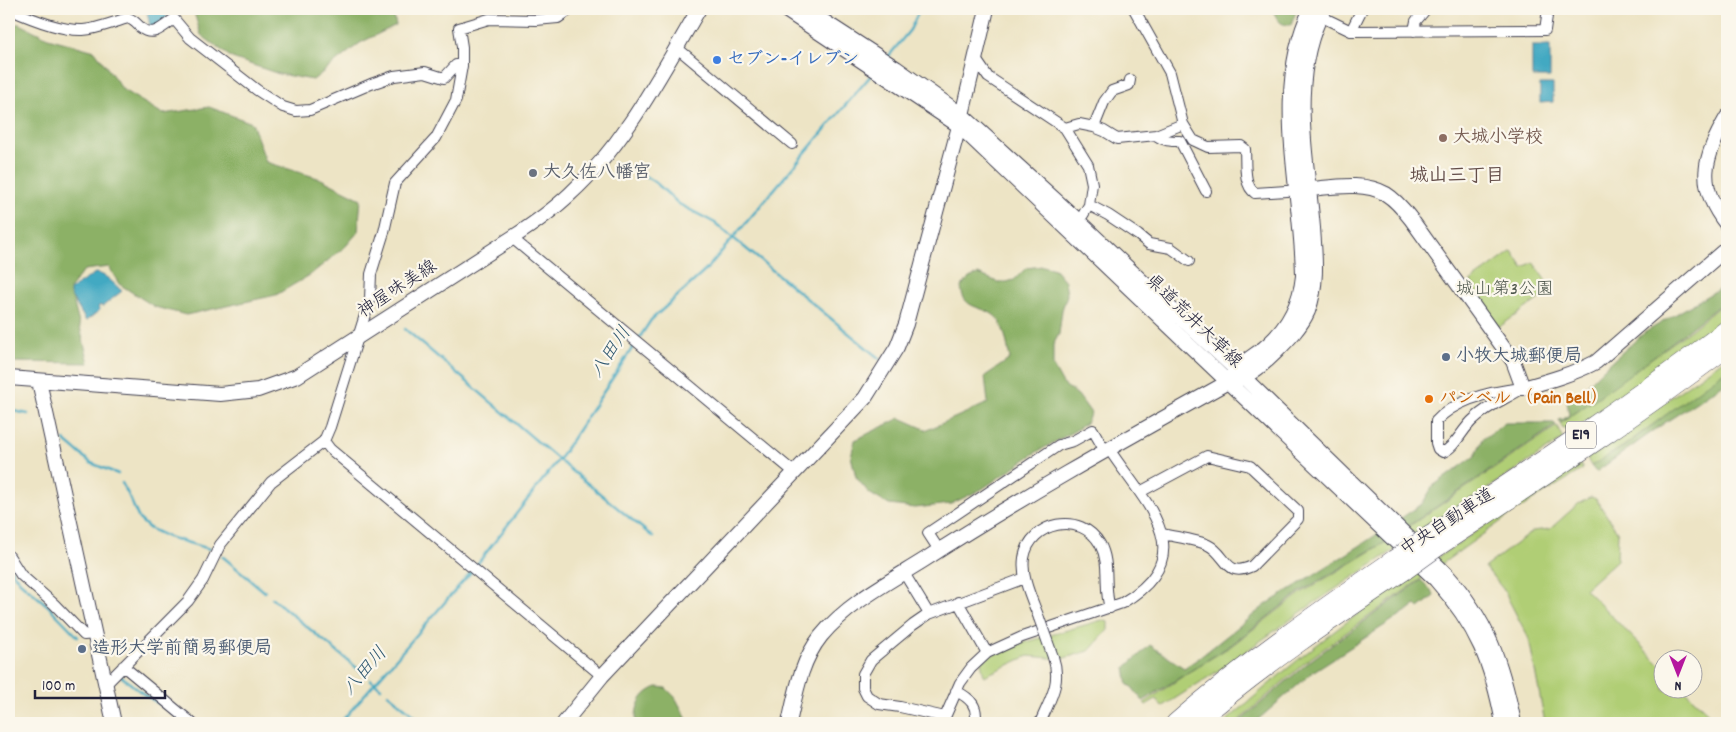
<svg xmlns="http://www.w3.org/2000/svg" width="1736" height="732" viewBox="0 0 1736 732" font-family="Dekko,'Klee One',sans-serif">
<rect width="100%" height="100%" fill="#fbf7ec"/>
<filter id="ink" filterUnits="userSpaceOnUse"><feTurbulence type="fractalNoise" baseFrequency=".02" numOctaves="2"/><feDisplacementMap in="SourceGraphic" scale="10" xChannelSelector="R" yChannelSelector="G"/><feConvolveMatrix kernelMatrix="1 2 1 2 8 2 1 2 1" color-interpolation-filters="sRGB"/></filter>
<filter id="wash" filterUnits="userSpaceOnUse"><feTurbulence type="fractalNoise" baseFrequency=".0096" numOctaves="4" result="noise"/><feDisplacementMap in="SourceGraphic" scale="20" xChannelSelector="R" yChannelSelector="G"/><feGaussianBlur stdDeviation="1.12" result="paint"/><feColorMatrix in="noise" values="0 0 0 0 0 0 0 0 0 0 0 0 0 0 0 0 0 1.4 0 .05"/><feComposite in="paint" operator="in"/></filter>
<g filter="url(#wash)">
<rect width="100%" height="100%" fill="#ede4c5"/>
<path fill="#b0ce75" stroke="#697858" d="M1512,251L1523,268L1533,262L1552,290L1499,327L1479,301L1471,281Z
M1727,300V320L1570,434L1567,429H1563L1560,424L1692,329Z
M1727,357V368L1714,380L1622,447L1591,466L1587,458Z
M1557,426L1563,439L1311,605L1224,667L1162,707L1156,699L1146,705L1144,703L1189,672L1231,646L1301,593L1383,544Z
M1579,463L1583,469L1514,512L1308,660L1236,723H1224C1263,689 1302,655 1344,624C1420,567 1500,516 1579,463Z
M1591,497L1596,499L1618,533L1617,560L1585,589L1663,668L1664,690H1684L1719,723H1545L1529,639L1503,589L1485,567L1533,531L1550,529L1578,504Z
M1102,620L1108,622V630L1089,651L1061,659L1028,656L984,676L981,662L999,650Z"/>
<path fill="#8cb166" stroke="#576a50" d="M193,9H392L396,25L360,43L313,80L279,74L232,58L201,35Z
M1272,9H1297L1291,25C1279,26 1277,18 1272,9Z
M9,24H20L48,38L95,51L123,90L163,114L209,107L252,123L266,162L321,179L361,199L358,232L346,246L310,275L276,295L186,315L155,307L119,284L109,267L84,270L70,288L89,363L9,362Z
M1043,266L1055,269L1065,281L1067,295L1062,310L1059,334L1053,345V366L1063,384L1078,395L1091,413L1086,423L1076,430L1035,453L982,489L951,504L915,508L889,505L869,493L856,477L851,456L855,440L900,418L927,430L988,403L985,376L1010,359C1008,348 1004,325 997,318C984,304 963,312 961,287L969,278L978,274L998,282H1006L1014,280L1026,268Z
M1727,284V299C1673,342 1618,385 1560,423L1559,421L1560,419L1562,420L1569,415L1567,401L1573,399L1602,370L1644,333Z
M1727,369V382L1666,422L1596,472L1591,466L1623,447Z
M1505,423H1554L1556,425L1382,544L1300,592L1231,645L1143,701L1131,686L1128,685L1125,668L1150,645L1184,668L1199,658L1267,604L1361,545L1422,504L1433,486L1475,456L1483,439Z
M1421,580L1433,592L1434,596L1419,608L1416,605L1314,671L1254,723H1238L1310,661Z
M657,687L666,688L675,697L689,723H636C635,706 641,693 657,687Z"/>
<path fill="#42a9c2" stroke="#32667e" d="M149,9H164L167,15L166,20L154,28L150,27L147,11Z
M1532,46H1550V77H1532Z
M1540,84H1553V102L1540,103Z
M95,273C105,273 114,284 122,291L102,307L101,305L98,307L100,310L86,321L70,294V290Z"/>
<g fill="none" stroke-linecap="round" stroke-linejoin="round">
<path stroke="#42a9c2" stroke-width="2.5" d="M888,57L910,30L920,9
M614,163L637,171L656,183L679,204L715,223L880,359
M405,329L559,460L653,537
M638,340L651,320L705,271L872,74
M9,410L28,414
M64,440L91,463L118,474
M122,483L128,494L139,519L149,528L168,537L210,549
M222,556L265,592
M9,567L20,582L47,605L78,637
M475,567L562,455L635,344
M272,598L363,673
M121,676L142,693L167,709
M370,679L381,688
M388,694L423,723
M177,716L182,723
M340,723L472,571"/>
</g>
</g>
<g filter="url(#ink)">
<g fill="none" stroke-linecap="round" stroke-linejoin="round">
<g stroke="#403f50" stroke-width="12">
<path id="street" d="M9,9C29,18 61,31 83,30C98,29 114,22 128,18C134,20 137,24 141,28C153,38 164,26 174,19L190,38L257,90L283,107L296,111L310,110L371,84L394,76L425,72L444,78L456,65L462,66
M1134,9L1170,73L1183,124L1193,140L1208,147L1241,146L1245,149C1246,163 1243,185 1255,193L1301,190
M1320,16L1351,31L1545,30L1548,9
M1351,31L1362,9
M1414,31L1416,21L1426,9
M676,47L792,144
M975,58L988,77L1065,128L1088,165L1092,184L1089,205L1083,215L1074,225
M1094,127L1104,102L1112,91L1129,85L1130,80
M1065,128L1079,124L1094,127L1104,131L1117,139L1156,135C1163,141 1171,141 1180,141L1206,191
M1156,135L1183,124
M1089,205L1108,215L1138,235L1149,244L1171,248L1189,261
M512,238L795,473
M1523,388C1506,399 1488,405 1474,419C1463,428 1455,448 1443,452L1438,449L1436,443V421C1457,398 1493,391 1523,388Z
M324,441L330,449L602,676
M1140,492L1207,456L1250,466L1298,511V519L1252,566C1225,579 1227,554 1208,545C1197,540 1175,537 1163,534
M939,550L928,533L1059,445L1073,441L1093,430L1105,451
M9,556L21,575L54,604L84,635L96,634
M904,573L929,614
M958,602L987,653
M1039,618C1032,599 1021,578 1024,558C1030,521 1081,511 1100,544C1111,564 1103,587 1110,608
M123,666L192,723
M106,684L188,601L203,580L220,545L271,482L324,441L330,427L370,299L371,274L384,232L395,183L436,138L456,100L462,66V47L459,28L489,19L536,20L558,18L571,9
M956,691C970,698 979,706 975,723
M945,717L900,707L879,704L867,696L863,688V674L871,660L913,625L929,614L1025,578
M944,723L945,717L960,683L971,668L987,653L1022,637L1122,603C1205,554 1143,502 1109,449
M1040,723C1050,699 1062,683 1053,657"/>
</g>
<g stroke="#403f50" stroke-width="16">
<path id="secondary" d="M784,9L958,125L1436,580C1477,626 1492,664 1503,723
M805,9L896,68L962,115L1073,216L1235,369L1446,574C1488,621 1502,663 1514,723
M1727,117C1704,157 1695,185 1727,225
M1310,189C1334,187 1364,181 1386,194C1396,200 1404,210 1411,219L1513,361L1523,388C1548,381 1573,374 1596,362L1727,248
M9,378L220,394L258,390L297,376L512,238C532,225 552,211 570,194C626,143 661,73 699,9
M1236,380C1250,376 1265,363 1276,352C1288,340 1301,327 1308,311C1318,284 1315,257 1313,228C1307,156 1288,76 1324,9
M39,381L114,723
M564,723L602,676L865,398L897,347L906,324L962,115L987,9
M789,723C796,692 801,661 821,636C848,603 889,582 924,560C1023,496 1126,439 1228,382C1238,364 1248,360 1264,348C1287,329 1300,305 1303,276C1302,189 1271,90 1311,9"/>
</g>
<g stroke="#403f50" stroke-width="19">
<path id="highway" d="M1430,535C1531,468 1631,402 1727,329
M1438,547C1536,482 1634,418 1727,348
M1175,723C1244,663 1319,611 1394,559
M1196,723C1262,666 1334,618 1406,570"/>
</g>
<use href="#street" stroke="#fff" stroke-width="10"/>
<use href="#secondary" stroke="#fff" stroke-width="14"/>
<use href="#highway" stroke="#fff" stroke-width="18"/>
<g stroke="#403f50" stroke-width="12" stroke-linecap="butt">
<path id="street-bridge" d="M1039,618L1053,657"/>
</g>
<g stroke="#403f50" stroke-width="19" stroke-linecap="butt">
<path id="highway-bridge" d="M1394,559L1430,535
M1406,570L1438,547"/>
</g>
<use href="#street-bridge" stroke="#fff" stroke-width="10"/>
<use href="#highway-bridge" stroke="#fff" stroke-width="18"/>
</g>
</g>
<circle fill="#3f7fe0" stroke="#fbf7ec" stroke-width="2" cx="717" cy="60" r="5"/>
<circle fill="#8d6e63" stroke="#fbf7ec" stroke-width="2" cx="1443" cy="138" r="5"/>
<circle fill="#6b7280" stroke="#fbf7ec" stroke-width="2" cx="533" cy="173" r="5"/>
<g fill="#5c6f8a" stroke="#fbf7ec" stroke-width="2">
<circle cx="1446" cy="357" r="5"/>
<circle cx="82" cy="649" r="5"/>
</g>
<circle fill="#e8710a" stroke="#fbf7ec" stroke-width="2" cx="1429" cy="399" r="5"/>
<g text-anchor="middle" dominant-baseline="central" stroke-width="4.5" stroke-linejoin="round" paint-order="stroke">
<rect fill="#fbf7ec" stroke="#636270" stroke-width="1" x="1566" y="421.5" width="30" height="27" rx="4"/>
<g font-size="16" font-weight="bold" fill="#22223b">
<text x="1581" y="435">E19</text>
</g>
<g font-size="18" font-weight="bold" fill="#366cbe" stroke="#fbf7ec" text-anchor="start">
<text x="727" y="60">セブン-イレブン</text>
</g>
<g font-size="18" font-weight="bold" fill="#785e54" stroke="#fbf7ec" text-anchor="start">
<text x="1453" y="138">大城小学校</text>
</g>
<g font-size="18" font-weight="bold" fill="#5b616d" stroke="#fbf7ec" text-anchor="start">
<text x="543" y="173">大久佐八幡宮</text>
</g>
<g font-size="18" fill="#22223b" stroke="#fbf7ec">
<text transform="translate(398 290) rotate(-33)">神屋味美線</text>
<text transform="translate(1193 322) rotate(44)">県道荒井大草線</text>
<text transform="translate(1448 523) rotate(-33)">中央自動車道</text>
</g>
<g font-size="18" fill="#4d564c" stroke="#fbf7ec">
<text x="1505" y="290">城山第3公園</text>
</g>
<g font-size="18" font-weight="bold" fill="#4e5e75" stroke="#fbf7ec" text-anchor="start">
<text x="1456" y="357">小牧大城郵便局</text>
<text x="92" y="649">造形大学前簡易郵便局</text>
</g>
<g font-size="18" font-weight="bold" fill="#c56008" stroke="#fbf7ec" text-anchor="start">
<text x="1439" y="399">パンベル （Pain Bell）</text>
</g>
<g font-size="19" font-weight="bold" fill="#644e4a" stroke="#fbf7ec">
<text x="1457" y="177">城山三丁目</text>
</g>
<g font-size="19" font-style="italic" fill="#2f5871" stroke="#fbf7ec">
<text transform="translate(612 353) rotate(-56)">八田川</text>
<text transform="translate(366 672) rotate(-49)">八田川</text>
</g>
</g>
<rect width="1736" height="732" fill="none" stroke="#fbf7ec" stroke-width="30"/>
<g transform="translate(1678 674) rotate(180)"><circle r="24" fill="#fbf7ec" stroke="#a4a2a5"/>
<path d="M0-4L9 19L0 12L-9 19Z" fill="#b5179e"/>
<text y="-8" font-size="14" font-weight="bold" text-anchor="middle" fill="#22223b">N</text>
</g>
<path d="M35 690v8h130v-8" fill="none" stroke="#22223b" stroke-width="2.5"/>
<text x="42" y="690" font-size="15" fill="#22223b" stroke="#fbf7ec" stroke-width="4" paint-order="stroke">100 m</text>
</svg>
